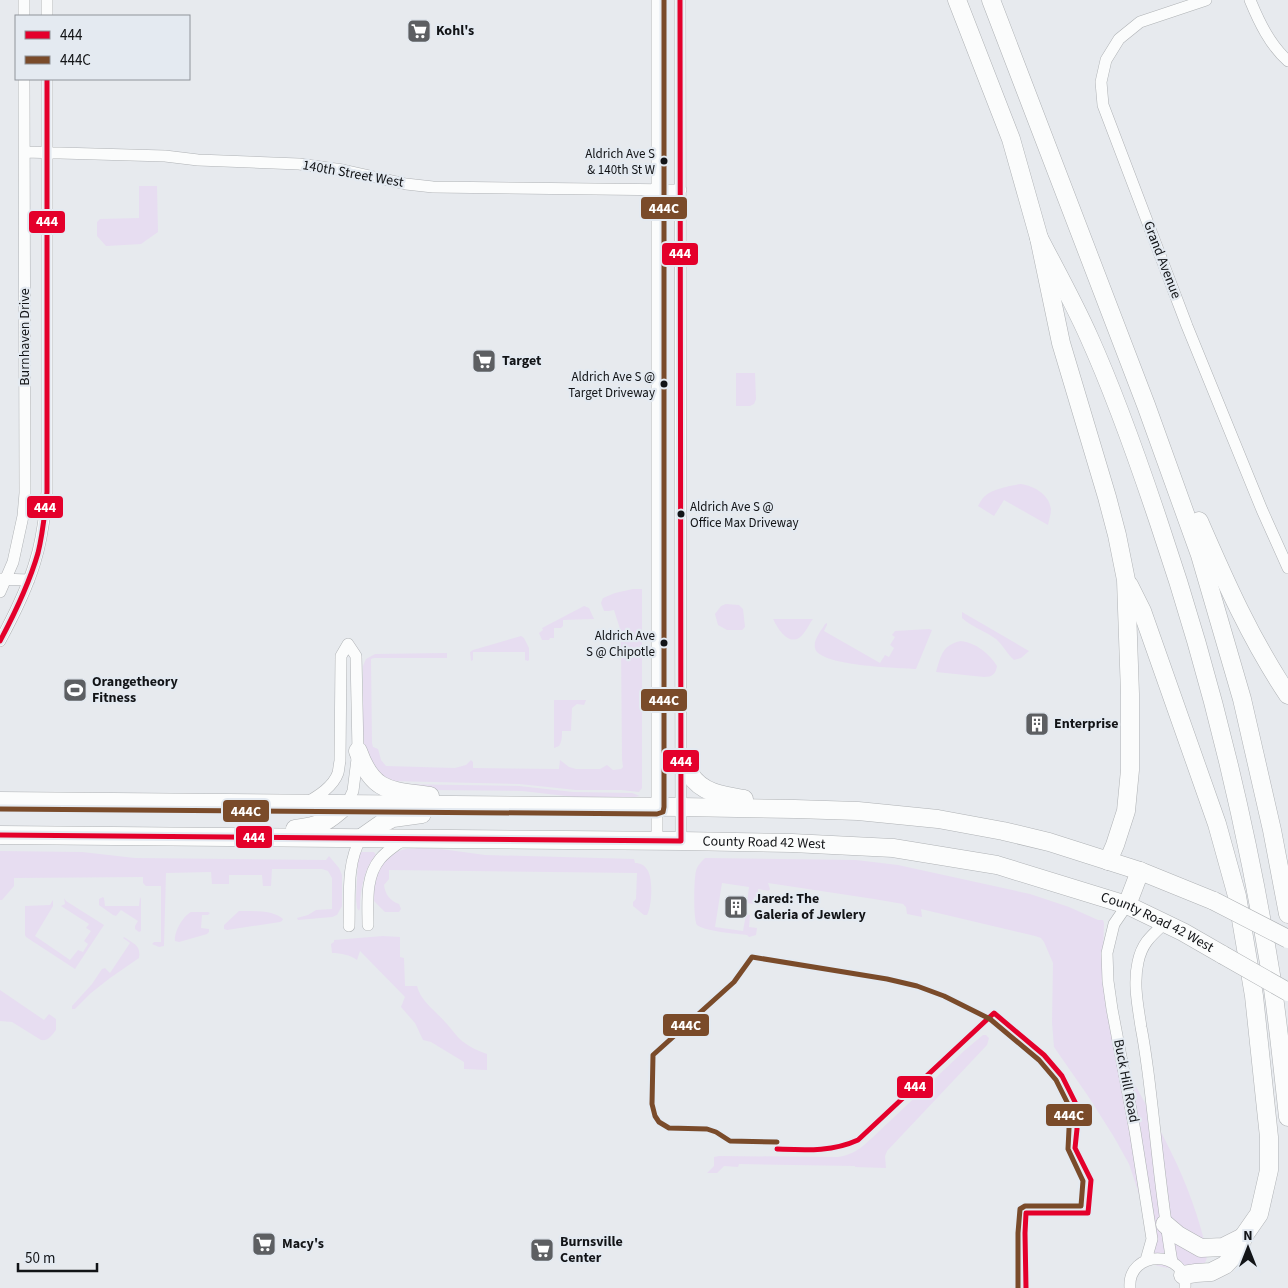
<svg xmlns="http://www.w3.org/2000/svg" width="1288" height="1288" viewBox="0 0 1288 1288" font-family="'Source Sans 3',sans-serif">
<rect width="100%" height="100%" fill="#e7eaee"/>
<path fill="#e7ddf1" d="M139,186H157L158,232L141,244L106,246L97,236V222L100,219L139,218Z
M736,373H755L756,399L754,404L750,406H736Z
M1021,484C1034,486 1049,494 1051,509C1051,514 1049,520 1048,525L1004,500L994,516L978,506C980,503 982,498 985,496C992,489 1012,485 1021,484Z
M633,589H642V788L639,792L621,790H576L519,784L391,781L380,777L363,745V666L366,659L375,654L447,653V658H374L371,659L372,743L373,747L378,749L381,760L386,766L455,768L466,765L471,760L473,762V768L559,769L560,760L569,767L576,769H600L607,765L613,770L621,769L623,767L622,759L621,646L620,629L614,610L609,611H604L601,603L603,598L615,593Z
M726,604L739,605L743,609L745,627L742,630H727L718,625L715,614L721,606Z
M584,606L589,608L594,619L563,620V626L561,628H554V638H550L549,640H542L539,633L543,630L542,628Z
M962,612L1029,651L1021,658L1014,660C1007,654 1003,645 996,639C985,631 972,627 962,618Z
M773,619H813C809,624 805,634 799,638C787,645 777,627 773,619Z
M827,623V625L824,631L880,663L885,655L889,657L894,648L890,645L895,637L892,635L895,631L929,629L932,630L916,669C899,668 818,666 815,648C813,640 821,631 825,624Z
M521,636L524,638L529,648V660L528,661L525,660V652H473V660L471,661L470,652L473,650Z
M961,641C976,643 989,653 997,666C996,674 992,677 984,677L936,672C941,656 942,645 961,641Z
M554,700H586L584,705L577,704L572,708L571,731H562C562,737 562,741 559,746L554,748Z
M392,784L519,786L573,792L632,793L640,796L629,798L575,797L522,791L432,790Z
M418,848L441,849L485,855L634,859L635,863C640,863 645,865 648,871C653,880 652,906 647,915H644L633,906V902L636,899L637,873L389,870V879L384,885C385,894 390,901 399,904L401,909L399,912H385L374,901C374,893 374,885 375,877C378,865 390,853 402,850C407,848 413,849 418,848Z
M0,851L82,852L135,858L326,860L329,856L339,868L342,875V906L337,915L332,917L298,920L297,918L308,915L316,910L332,909V878L328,871L322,869H272L271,886H263L262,875H229V884H212L211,872L166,873L164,945V946L159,947L152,944L154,942H161V886H146L143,883V877L14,878V886L2,900H0Z
M361,852H374L376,855C364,869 360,890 360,908L359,911L357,908L356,899L358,859Z
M705,858L856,860L898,865L1030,894L1069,907L1098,920H1103L1104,923C1103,961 1100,999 1113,1036C1127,1077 1153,1113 1171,1152C1187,1184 1199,1218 1207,1252C1207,1257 1207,1260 1204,1264C1197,1270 1168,1269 1159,1266C1155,1265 1155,1265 1152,1262L1139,1194L1129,1164L1114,1137L1088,1096L1054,1047L1052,1022L1053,963L1044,942L1041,938L1035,936L921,909L922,917L907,914L906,907L903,904L874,899L768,883L770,889L769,891L758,889V898L754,897V904L747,903L749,887L722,883L715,927L743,931L746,914L750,915L749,927L757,928L756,935L749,937L747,935C738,934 703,931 697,925C693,920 694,878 696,871C697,866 701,862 705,858Z
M103,897L104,898L105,906H139L140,897L141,899V931L139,932L135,929V926L138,921L121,910L116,916L113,915L99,905V899Z
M64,898L66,901L104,925L75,969L26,937L25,935V906L50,905L53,900V906L35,936L70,960L78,950L83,952L88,944L84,941L91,931L86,928L89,924L61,906L65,904Z
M239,911C251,911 274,910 283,919L282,921L280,922L227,930L224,929V925Z
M191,912H208L210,913L208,915H202L201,928L209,929V932L207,934L179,942L175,941C174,932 183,916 191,912Z
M383,936L400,937V957L404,958L405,986H417C421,1002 436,1011 446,1023C452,1029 456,1036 462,1041C470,1047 478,1051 487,1054V1070L464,1069V1062L431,1042L423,1040L415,1023L401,1007L405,997L360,951L357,960C350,955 341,953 332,953L331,944L334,942V940Z
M124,937C134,944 141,945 139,958L110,978L91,993L75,1009H72V1006L92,984L102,969L105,968L110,973L130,943L123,938Z
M0,990L44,1020L49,1014L56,1019V1030C51,1036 49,1041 41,1040L12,1022L0,1021Z
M983,1035H986L989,1038L987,1045L887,1151L885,1156L886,1168L855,1167V1166L739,1164L738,1167L724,1166L717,1173H707L714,1166V1157L719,1156L838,1157C853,1155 861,1148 872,1138L965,1050Z"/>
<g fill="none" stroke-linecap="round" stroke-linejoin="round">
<g stroke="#afb2b5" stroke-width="12">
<path id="minor" d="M24,0V16
M47,0V16
M657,0V840
M680,0L681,841
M1206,0L1140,22L1119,39L1106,60L1101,82L1103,105L1187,326L1262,510L1288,568
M1250,0C1259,22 1270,45 1288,61
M25,152L165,156L198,160L299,164L343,170L406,184L433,187L681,190
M0,579L29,580
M0,592L13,562L23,516L25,493L24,79
M0,641C14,615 27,589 35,562C42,540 45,515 47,492V79
M306,803C318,796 333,787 338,773C339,769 339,765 340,761L341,656L348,644L356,656L358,751L353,791L347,804
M1127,905L1114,924L1107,953L1108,981L1112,1009L1135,1131L1152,1239L1146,1260
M1165,923C1151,936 1142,943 1138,962C1133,984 1138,1006 1141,1027C1144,1042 1146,1057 1148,1072C1156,1135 1161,1199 1172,1262
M368,925C368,903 365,877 380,859C386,851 397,845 405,838
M349,926C350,896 346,864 361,838
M1130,1288C1127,1249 1188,1249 1185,1288"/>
</g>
<g stroke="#afb2b5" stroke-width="19">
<g id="highway">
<path d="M957,0L1011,139L1039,238L1061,343L1107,497L1117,535L1126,580L1130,694V770L1126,811L1115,845L1108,861"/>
<path d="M991,0L1146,405L1200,555L1242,699L1272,830L1288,914"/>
<path d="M1039,238C1056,271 1074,303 1089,337C1116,397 1138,460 1159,523C1209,670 1246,821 1271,975C1278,1022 1283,1070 1288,1117"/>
<path d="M1199,521C1225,581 1251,640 1288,695"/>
<path d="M1129,585L1142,611L1217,824L1237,896L1254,996L1269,1137V1170L1259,1214L1243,1237L1240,1249L1225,1265L1211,1272L1196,1273L1183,1275"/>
<path d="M358,751C373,793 390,790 430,796"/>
<path d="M681,756C684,762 687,769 690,774C701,793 724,796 744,799"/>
<path d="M0,801L681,807L795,809L858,811L938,819L1003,831L1049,842L1140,871L1214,901"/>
<path d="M295,829C321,826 328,822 347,804"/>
<path id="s1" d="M0,835L681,841L792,843L893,848L997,865L1127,905L1183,932L1223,955"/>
<path d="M361,838L381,824L393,818L422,814"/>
<path d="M1127,905L1140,871"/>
<path d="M1165,1224L1178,1235L1201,1248L1223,1247L1243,1237"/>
</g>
</g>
<use href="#minor" stroke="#fbfcfc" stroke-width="11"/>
<use href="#highway" stroke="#fbfcfc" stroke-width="18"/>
<g stroke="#afb2b5" stroke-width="19" stroke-linecap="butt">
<path id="highway-bridge" d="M1214,901L1288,939
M1223,955L1288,992"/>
</g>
<use href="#highway-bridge" stroke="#fbfcfc" stroke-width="18"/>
<g stroke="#e4eaf1" stroke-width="9">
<path id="bus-1" d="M0,641C15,613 29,584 38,553C43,533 45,512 47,492V79
M0,835L681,841L680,0
M777,1149C805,1150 832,1152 858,1140L994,1013L1044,1055L1062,1076L1076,1104L1077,1129L1075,1148L1091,1180L1088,1213H1026L1025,1233L1026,1288"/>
</g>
<g stroke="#e4eaf1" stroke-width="9">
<path id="bus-2" d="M0,809L657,814L663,812L664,807V0
M777,1142L730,1141L716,1132L707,1129L669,1128L659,1122L655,1116L652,1104L653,1055L734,982L752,957L887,979L917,986L944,996L990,1019L1039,1060L1056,1080L1069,1106V1129L1068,1149L1083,1181L1081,1206H1025L1020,1209L1018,1233V1288"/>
</g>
<use href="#bus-1" stroke="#e4002b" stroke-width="5"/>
<use href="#bus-2" stroke="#7a4b2a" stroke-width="5"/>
</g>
<defs>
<g id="supermarket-square" transform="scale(1.25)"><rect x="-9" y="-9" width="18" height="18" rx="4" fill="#5d5f62" stroke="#e4eaf1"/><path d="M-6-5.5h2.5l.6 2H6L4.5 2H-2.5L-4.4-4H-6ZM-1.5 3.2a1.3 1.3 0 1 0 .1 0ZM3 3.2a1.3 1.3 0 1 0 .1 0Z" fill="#fff"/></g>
<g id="stadium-square" transform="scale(1.25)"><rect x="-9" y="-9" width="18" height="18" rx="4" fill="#5d5f62" stroke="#e4eaf1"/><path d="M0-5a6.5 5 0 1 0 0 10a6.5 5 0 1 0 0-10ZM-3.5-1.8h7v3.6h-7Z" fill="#fff"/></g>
<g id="building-square" transform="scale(1.25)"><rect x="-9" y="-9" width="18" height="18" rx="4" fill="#5d5f62" stroke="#e4eaf1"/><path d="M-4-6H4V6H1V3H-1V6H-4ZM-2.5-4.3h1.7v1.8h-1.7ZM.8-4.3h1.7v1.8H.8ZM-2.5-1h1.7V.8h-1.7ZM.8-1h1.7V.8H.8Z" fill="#fff"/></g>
</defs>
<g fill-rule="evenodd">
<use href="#supermarket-square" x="419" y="31"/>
<use href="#supermarket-square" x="484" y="361"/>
<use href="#stadium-square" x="75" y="690"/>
<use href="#building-square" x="1037" y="724"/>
<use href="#building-square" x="736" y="907"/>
<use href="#supermarket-square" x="264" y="1244"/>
<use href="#supermarket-square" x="542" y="1250"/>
</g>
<g fill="#121417" stroke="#e4eaf1" stroke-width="2">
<circle cx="664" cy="161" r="4.5"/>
<circle cx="664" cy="384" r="4.5"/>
<circle cx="681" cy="514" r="4.5"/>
<circle cx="664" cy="643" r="4.5"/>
</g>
<g text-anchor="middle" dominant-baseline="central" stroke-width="4.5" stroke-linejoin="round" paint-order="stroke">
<g font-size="13" fill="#121417" stroke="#e4eaf1" text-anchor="end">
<text x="655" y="154">Aldrich Ave S<tspan x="655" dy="16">&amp; 140th St W</tspan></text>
<text x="655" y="377">Aldrich Ave S @<tspan x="655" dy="16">Target Driveway</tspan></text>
<text x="690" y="507" text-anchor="start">Aldrich Ave S @<tspan x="690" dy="16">Office Max Driveway</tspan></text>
<text x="655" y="636">Aldrich Ave<tspan x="655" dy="16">S @ Chipotle</tspan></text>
</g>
<g font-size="14" font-weight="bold" fill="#121417" stroke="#e4eaf1" text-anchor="start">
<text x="436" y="31">Kohl's</text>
<text x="502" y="361">Target</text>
<text x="92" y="682">Orangetheory<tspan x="92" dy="16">Fitness</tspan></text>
<text x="1054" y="724">Enterprise</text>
<text x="754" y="899">Jared: The<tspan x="754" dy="16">Galeria of Jewlery</tspan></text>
<text x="560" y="1242">Burnsville<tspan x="560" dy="16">Center</tspan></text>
<text x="282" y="1244">Macy's</text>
</g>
<g font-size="14" fill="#121417" stroke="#e4eaf1">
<text transform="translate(353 174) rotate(10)">140th Street West</text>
<text transform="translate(1162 260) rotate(69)">Grand Avenue</text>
<text transform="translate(25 337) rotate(-90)">Burnhaven Drive</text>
<text stroke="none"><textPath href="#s1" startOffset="764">County Road 42 West</textPath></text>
<text stroke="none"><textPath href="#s1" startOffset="1169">County Road 42 West</textPath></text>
<text transform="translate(1126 1081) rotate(79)">Buck Hill Road</text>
</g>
</g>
<g stroke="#e4eaf1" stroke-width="2">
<rect x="640" y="196" width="48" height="24" rx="5" fill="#7a4b2a"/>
<rect x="28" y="210" width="38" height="24" rx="5" fill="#e4002b"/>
<rect x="661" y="242" width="38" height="24" rx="5" fill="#e4002b"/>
<rect x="26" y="495" width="38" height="24" rx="5" fill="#e4002b"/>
<rect x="640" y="688" width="48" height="24" rx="5" fill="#7a4b2a"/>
<rect x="662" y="749" width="38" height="24" rx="5" fill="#e4002b"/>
<rect x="222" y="799" width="48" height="24" rx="5" fill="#7a4b2a"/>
<rect x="235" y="825" width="38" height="24" rx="5" fill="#e4002b"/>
<rect x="662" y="1013" width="48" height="24" rx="5" fill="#7a4b2a"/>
<rect x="896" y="1075" width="38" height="24" rx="5" fill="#e4002b"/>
<rect x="1045" y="1103" width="48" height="24" rx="5" fill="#7a4b2a"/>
</g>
<g font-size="14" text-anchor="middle" font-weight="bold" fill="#fff">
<text x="664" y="213">444C</text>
<text x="47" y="226">444</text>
<text x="680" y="258">444</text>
<text x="45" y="512">444</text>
<text x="664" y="705">444C</text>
<text x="681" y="766">444</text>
<text x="246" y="816">444C</text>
<text x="254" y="842">444</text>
<text x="686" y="1030">444C</text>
<text x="915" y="1091">444</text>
<text x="1069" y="1120">444C</text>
</g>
<rect x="15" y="15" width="175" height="65" fill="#e4eaf1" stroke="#90949a"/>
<rect x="25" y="31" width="25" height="8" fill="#e4002b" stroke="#90949a"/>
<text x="60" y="40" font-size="15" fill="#121417">444</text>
<rect x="25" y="56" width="25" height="8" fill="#7a4b2a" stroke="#90949a"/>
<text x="60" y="65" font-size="15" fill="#121417">444C</text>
<g transform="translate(1248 1248)" stroke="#e4eaf1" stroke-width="4" paint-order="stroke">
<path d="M0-4L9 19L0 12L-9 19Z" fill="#121417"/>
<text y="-8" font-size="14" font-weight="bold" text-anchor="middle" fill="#121417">N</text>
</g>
<path d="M18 1263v8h79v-8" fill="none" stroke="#121417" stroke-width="2.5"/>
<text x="25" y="1263" font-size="15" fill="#121417" stroke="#e4eaf1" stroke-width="4" paint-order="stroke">50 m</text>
</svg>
